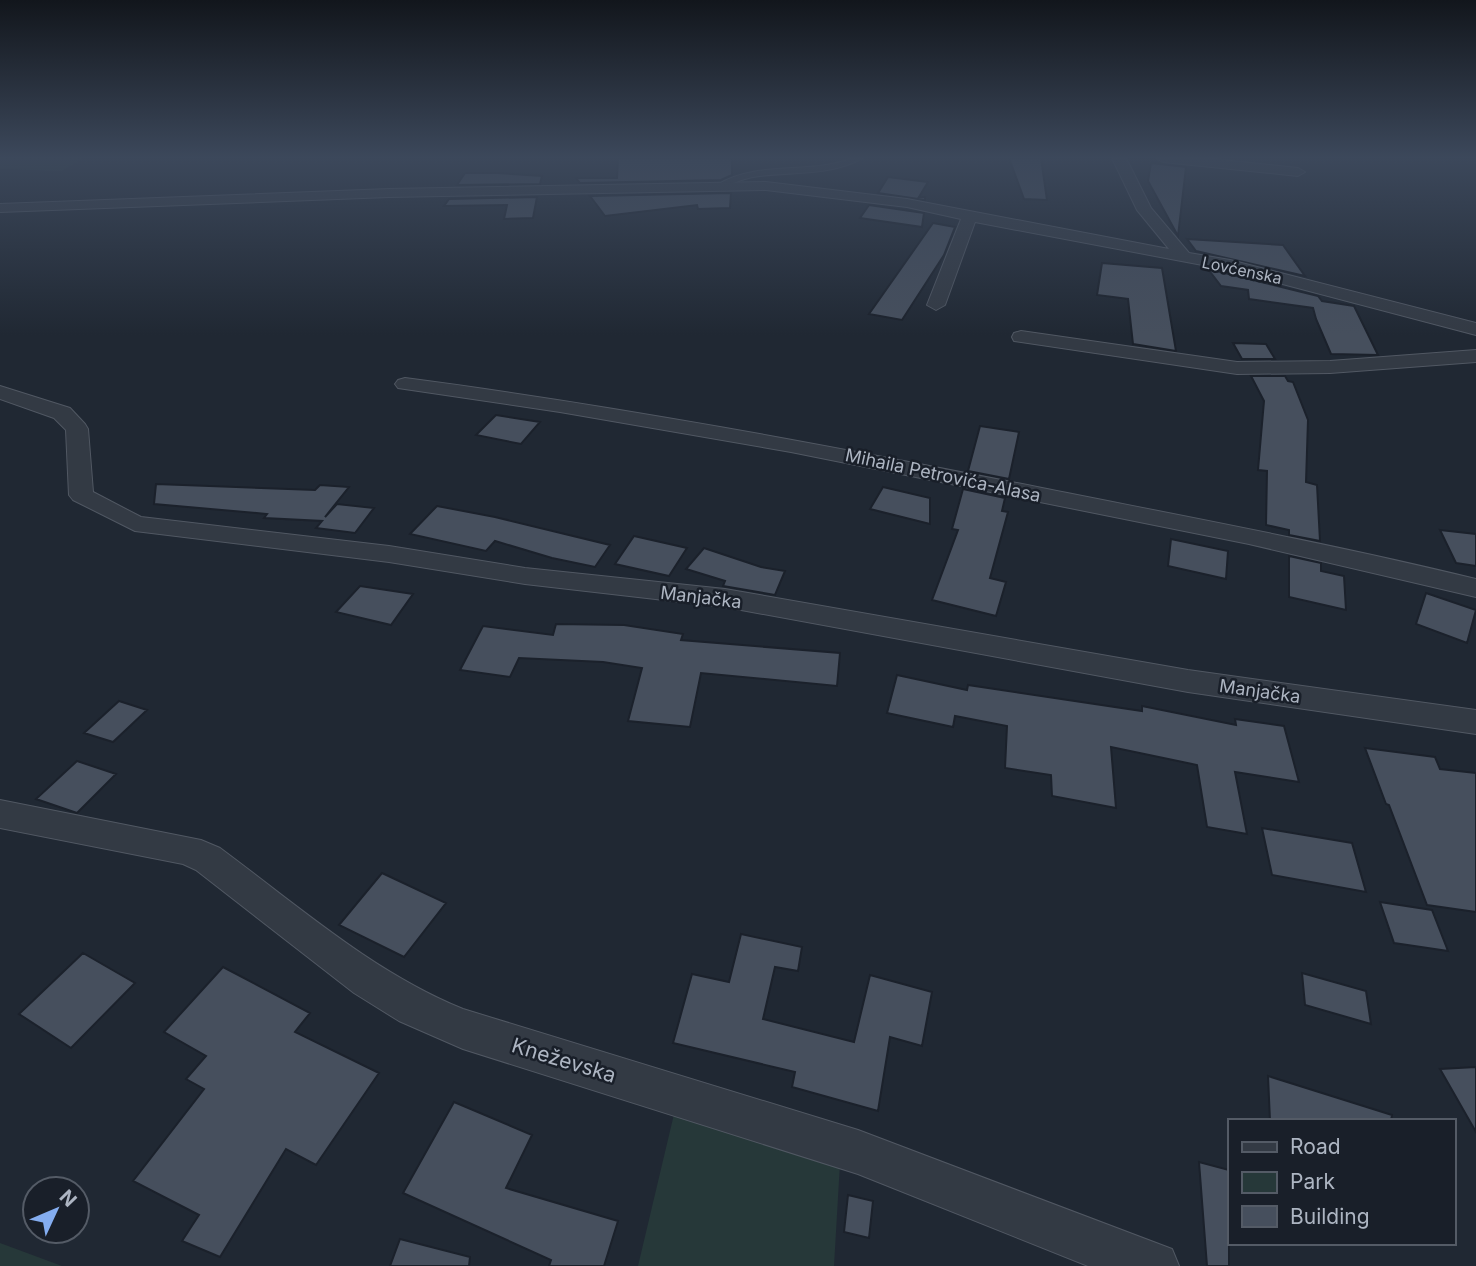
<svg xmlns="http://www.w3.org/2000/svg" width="1476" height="1266" viewBox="0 0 1476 1266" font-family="Inter,sans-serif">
<rect width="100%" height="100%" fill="#202833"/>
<path fill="#263839" d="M0,158H83L62,171L0,169Z
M675,1110L840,1163L834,1266H638Z
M0,1243L62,1266H0Z"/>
<path fill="#464f5d" stroke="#1b212b" stroke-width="2" d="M618,158H732V175L721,180L580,183L576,178H617Z
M1009,158H1041L1047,200L1024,199Z
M1151,163L1186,167L1178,236L1148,181Z
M465,173H498L542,176L540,184L457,185Z
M888,177L928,182L919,197H925V200L878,193Z
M731,193L730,208L698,209L697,205L605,216L590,196Z
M537,197L533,218L504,219L507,205L444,206L449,199Z
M869,205L924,213L922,227L860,218Z
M933,223L955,227L944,255L902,320L869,314Z
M1187,239L1283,245L1305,276L1196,251Z
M1102,263L1162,268L1176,351L1133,344L1128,299L1097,295Z
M1208,269L1318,296L1322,301L1354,306L1378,355L1331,354L1316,319L1313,308L1249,299L1248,290L1221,286Z
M1233,343L1266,344L1275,359H1242Z
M1251,376H1285L1288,381L1293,382L1308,420L1306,482L1317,485L1320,541L1289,535V530L1266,525L1267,471L1258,470L1264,401Z
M496,415L540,422L521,444L476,435Z
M980,426L1019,432L1009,479L968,471Z
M156,484L315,490L320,485L349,487L325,517L337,504L374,508L355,533L316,528L322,521L264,518L267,514L154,504Z
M883,487L930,498V524L870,509Z
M963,489L1005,498L1002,511L1008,512L990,578L1006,582L996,616L932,600L958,530L952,529Z
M437,506L495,517L610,545L595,567L552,558L495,541L486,551L410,534Z
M1440,530L1476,534V566L1456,563Z
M634,536L687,548L669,576L615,564Z
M1171,539L1228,551L1226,579L1168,566Z
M704,548L761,567L785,571L775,595L723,586L725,581L686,569Z
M1289,556L1321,563V571L1344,576L1346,610L1289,597Z
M360,586L413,594L391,625L336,612Z
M1426,593L1476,610L1467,643L1416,624Z
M556,624L624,625L683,634L681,640L840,653L837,686L701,673L690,727L628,721L642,668L603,662L519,658L510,677L460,670L483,626L553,635Z
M897,675L967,690L968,685L1142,711V706L1236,725L1235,719L1284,726L1299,782L1235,772L1247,834L1207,827L1197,765L1111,747L1116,808L1052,796L1051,775L1005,768L1007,726L955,716L953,727L887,713Z
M119,701L147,710L113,742L84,733Z
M1365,748L1435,757L1440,769L1476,773V912L1427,905L1389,805L1386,804Z
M77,761L116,774L77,813L36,799Z
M1262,828L1352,843L1366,892L1272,875Z
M382,873L446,903L404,957L339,925Z
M1380,902L1432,910L1448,951L1394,943Z
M741,934L802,947L798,971L775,967L763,1019L854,1042L870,975L932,992L922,1046L890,1037L878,1111L792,1087L795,1072L673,1043L692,974L729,982Z
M83,953L135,983L71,1048L19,1014Z
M223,967L310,1013L295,1032L379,1073L316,1165L286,1149L220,1257L182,1241L199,1215L133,1181L204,1089L186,1079L206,1056L164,1032Z
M1302,973L1366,991L1371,1024L1305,1005Z
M1476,1067V1132L1440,1069Z
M1268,1076L1392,1115L1391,1121H1270Z
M454,1102L532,1135L506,1188L618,1221L604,1266H549L551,1260L403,1193Z
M1199,1162L1229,1170V1266H1207Z
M848,1195L873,1201L869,1238L844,1232Z
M400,1239L470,1257L469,1266H390Z"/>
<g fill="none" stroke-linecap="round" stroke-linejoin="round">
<g stroke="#515863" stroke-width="2">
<path id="lane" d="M853,158H863C830,177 789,171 753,177C742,179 732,184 721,187L717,185C756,160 811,175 853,158Z"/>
</g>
<g stroke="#515863" stroke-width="2">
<path id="street" d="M1112,158H1126L1151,208L1189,253L1230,260L1476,323V335L1229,270L975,222L945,305L936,310L927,305L961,219L907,207L766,190L389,197L0,212V204L389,189L766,182L907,199L1169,249L1137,210Z
M1156,158H1204L1298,168L1305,172L1298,176L1163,162Z
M1021,331L1237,362L1330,361L1476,350V362L1330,373L1237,374L1014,341L1012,337L1014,333Z
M405,378C619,406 830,446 1042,488C1187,517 1332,544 1476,579V597L1249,544L791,452L560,412L398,388L395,384L398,380Z
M0,386L70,408L85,424L88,429L93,492L141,517L389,546L525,568L725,589L1188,670L1476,710V734L1188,692L725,607L525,584L389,562L135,531L73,500L69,495L66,430L54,418L0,399Z
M0,800L201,840L220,848C298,906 374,973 463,1009L858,1130L1172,1249L1179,1266H1088L858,1174L463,1049L399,1021L354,993L196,870L183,864L0,828Z"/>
</g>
<use href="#lane" fill="#333a44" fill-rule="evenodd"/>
<use href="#street" fill="#333a44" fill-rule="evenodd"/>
</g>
<linearGradient id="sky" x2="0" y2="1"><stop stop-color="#12161c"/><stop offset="0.47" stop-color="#3c485b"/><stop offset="1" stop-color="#3c485b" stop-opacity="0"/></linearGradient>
<rect width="1476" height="335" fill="url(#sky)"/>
<g text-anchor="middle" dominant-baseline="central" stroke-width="5" stroke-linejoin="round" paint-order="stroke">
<g font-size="16" fill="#adb5c2" stroke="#191f29">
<text transform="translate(1242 270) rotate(12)">Lovćenska</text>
</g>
<g font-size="18" fill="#adb5c2" stroke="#191f29">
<text transform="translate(943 475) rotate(12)">Mihaila Petrovića-Alasa</text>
<text transform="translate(701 597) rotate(7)">Manjačka</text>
<text transform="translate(1260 691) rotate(8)">Manjačka</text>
</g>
<g font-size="21" fill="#adb5c2" stroke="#191f29">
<text transform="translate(564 1060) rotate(17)">Kneževska</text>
</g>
</g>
<rect x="1228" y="1119" width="228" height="126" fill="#191f29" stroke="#545b66" stroke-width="2"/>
<rect x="1242" y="1142" width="35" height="10" fill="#333a44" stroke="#545b66" stroke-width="2"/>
<text x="1290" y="1154" font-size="21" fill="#adb5c2">Road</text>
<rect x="1242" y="1172" width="35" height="21" fill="#263839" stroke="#545b66" stroke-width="2"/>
<text x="1290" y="1189" font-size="21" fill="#adb5c2">Park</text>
<rect x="1242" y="1206" width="35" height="21" fill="#464f5d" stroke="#545b66" stroke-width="2"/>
<text x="1290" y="1224" font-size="21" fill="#adb5c2">Building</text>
<g transform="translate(56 1210) rotate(46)"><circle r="33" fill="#191f29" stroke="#545b66" stroke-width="2"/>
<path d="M0-5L12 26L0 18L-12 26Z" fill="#84adf0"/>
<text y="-10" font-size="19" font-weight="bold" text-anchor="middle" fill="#adb5c2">N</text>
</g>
</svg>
